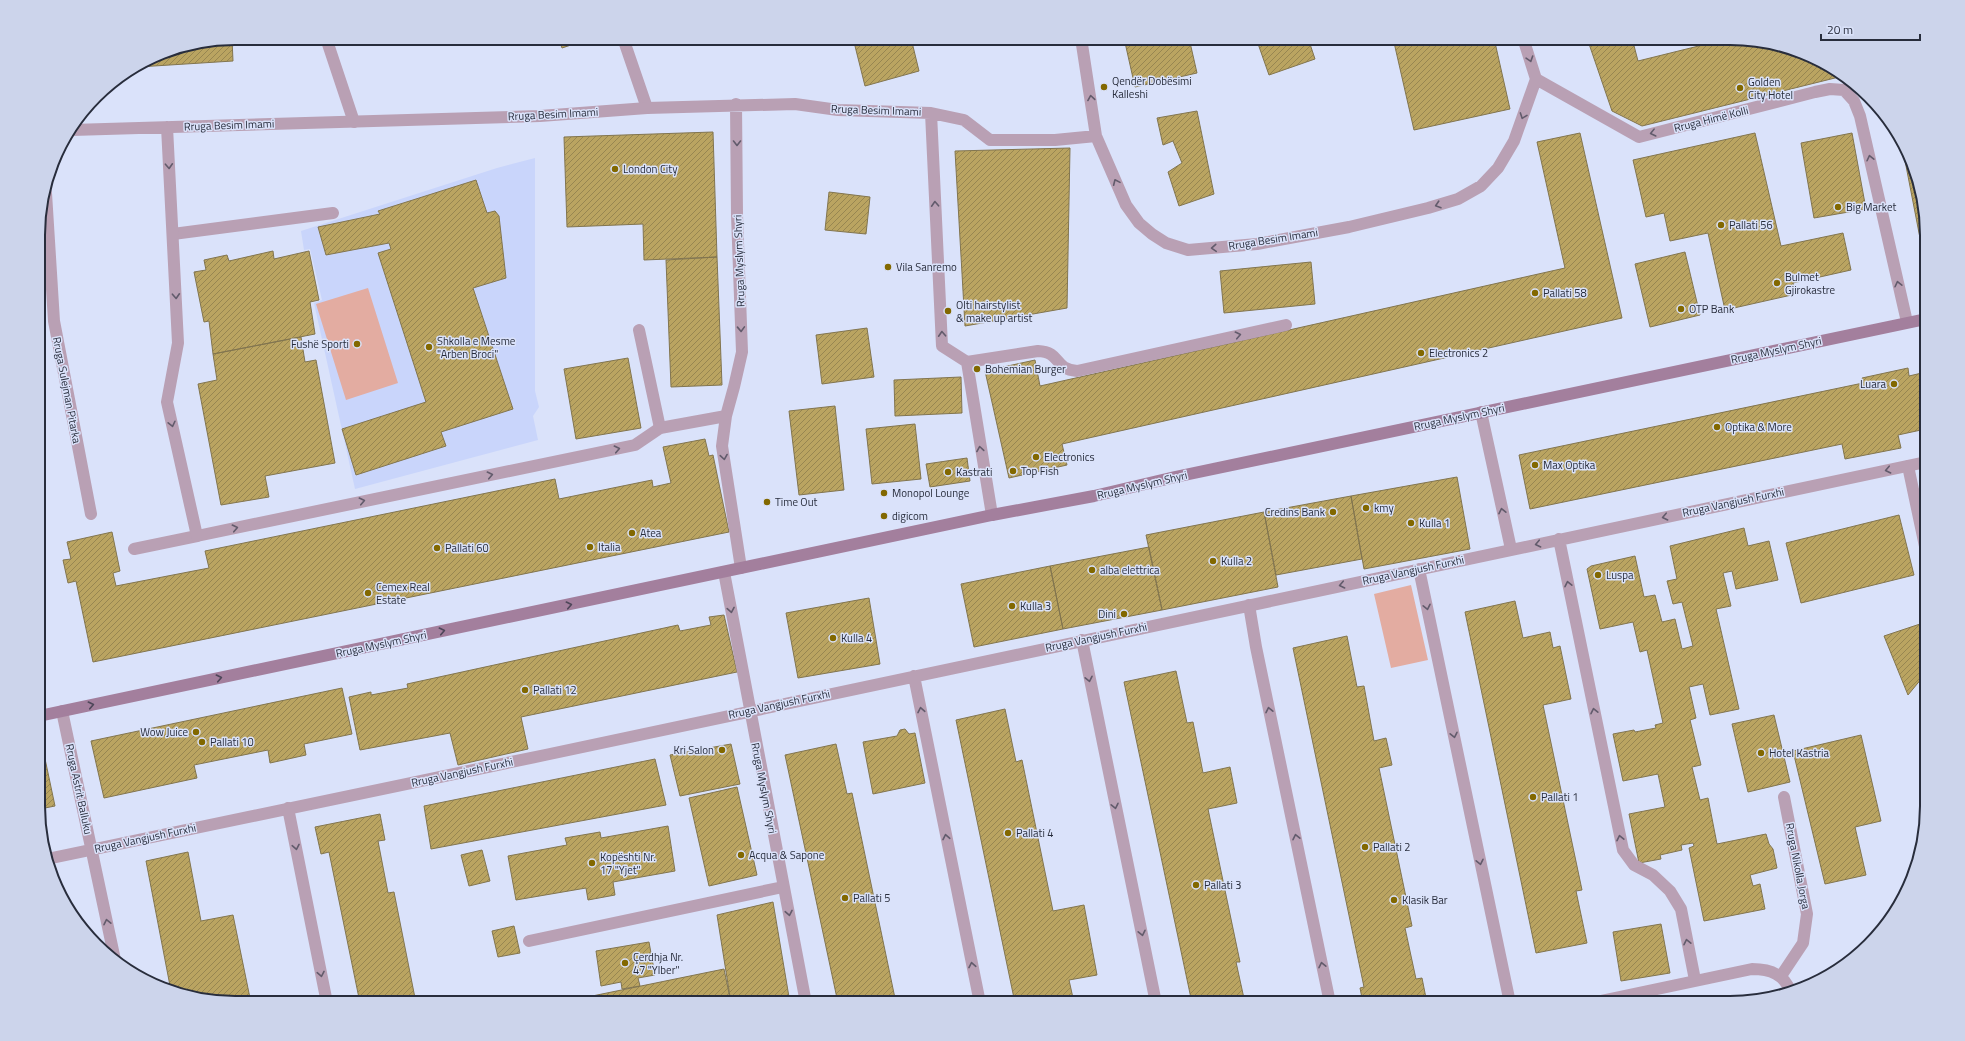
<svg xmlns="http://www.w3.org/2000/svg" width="1965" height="1041" viewBox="0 0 1965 1041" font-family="'Titillium Web',sans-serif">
<defs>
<pattern id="building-hatch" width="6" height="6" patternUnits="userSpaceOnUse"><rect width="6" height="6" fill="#baa461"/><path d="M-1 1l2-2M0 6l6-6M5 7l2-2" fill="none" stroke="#978651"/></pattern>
</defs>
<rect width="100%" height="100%" fill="#dae2fa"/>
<path fill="#c9d5fb" d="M535,158V391L539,407L533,416L538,440L355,489L314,303L322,300L310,249L304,250L301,231L497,168Z"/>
<path fill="#e3aca1" d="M368,288L398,383L346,400L316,304Z
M1411,585L1428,660L1391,668L1374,594Z"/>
<path fill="url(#building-hatch)" stroke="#82754f" d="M558,38H592L562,48Z
M853,38H911L919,71L865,86Z
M1124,38H1189L1197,73L1135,87Z
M1256,38H1308L1315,59L1269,75Z
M1393,38H1494L1510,109L1414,130Z
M1587,38H1632L1638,61L1731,38L1781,45L1817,58L1843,76L1642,126L1612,111Z
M232,39L233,61L138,67L160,53Z
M1197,111L1214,194L1179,206L1168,172L1182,163L1173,141L1163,145L1157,118Z
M713,132L717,257L644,260L643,224L567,227L564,137Z
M1580,133L1622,318L1062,444L1067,465L1009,478L985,371L1035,360L1040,386L1565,268L1537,142Z
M1755,133L1781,246L1843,233L1851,270L1793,283L1796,294L1725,310L1708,233L1670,241L1664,213L1646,217L1633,160Z
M1852,133L1866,209L1814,218L1801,143Z
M1901,140L1912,160L1925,210L1926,269Z
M1070,148L1067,308L965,326L955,151Z
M476,180L487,213L495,211L499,216L506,278L473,288L513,409L441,432L446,446L356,475L342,429L426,402L378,253L391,249L389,243L326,255L318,227L380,214L378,211Z
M829,192L870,197L866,234L825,230Z
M273,251L274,259L309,251L319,300L310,302L315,334L213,354L209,321L204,322L194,272L206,270L204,260L227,255L229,261Z
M1685,252L1700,315L1650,327L1635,264Z
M717,257L722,385L671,387L666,260Z
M1311,262L1315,304L1224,313L1220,271Z
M867,328L874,377L822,384L816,335Z
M301,337L305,362L316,360L335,463L265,476L269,497L221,505L198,384L217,380L213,354Z
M628,358L641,428L576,439L564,369Z
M1908,368L1909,376L1926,372V432L1922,433L1921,430L1898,435L1901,448L1845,459L1842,444L1530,509L1519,455L1863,383L1862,378Z
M961,377L962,413L895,416L894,380Z
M835,406L844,490L799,495L789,411Z
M915,424L921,479L872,484L866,429Z
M705,439L709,456L713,455L729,532L93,662L76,581L68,583L63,560L71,559L67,542L112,532L120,571L113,573L116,586L209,568L205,551L555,479L559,499L652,480L653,487L671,483L663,447Z
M967,458L970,481L930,487L926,464Z
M1457,477L1470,549L1364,569L1351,496Z
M1351,496L1362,559L1276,575L1264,512Z
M1264,512L1278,587L1162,610L1146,535Z
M1899,515L1914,575L1801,603L1786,543Z
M1744,528L1748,546L1769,541L1778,580L1736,589L1732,571L1723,573L1731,606L1716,609L1739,709L1710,715L1703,684L1689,687L1696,718L1690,720L1701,765L1692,767L1700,800L1708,798L1717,844L1766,834L1769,844L1773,849L1777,868L1750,875L1753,886L1760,884L1765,909L1704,921L1689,848L1694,846L1693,843L1681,845L1682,850L1660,855L1661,859L1639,863L1629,814L1665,807L1658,774L1623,781L1613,734L1634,730L1635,732L1656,728L1655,725L1663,723L1647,650L1640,652L1633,622L1600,629L1587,569L1591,566L1635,556L1644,597L1655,595L1662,622L1675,619L1682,649L1693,646L1682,602L1673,604L1667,581L1677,579L1670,546Z
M1149,547L1162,610L1063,629L1050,566Z
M1050,566L1063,629L974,647L961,584Z
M869,598L880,664L798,678L786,613Z
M1515,601L1523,638L1550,632L1553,648L1560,646L1571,699L1543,705L1582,890L1576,891L1587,943L1536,953L1465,612Z
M724,615L737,672L521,717L528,749L458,765L450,733L360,750L349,697L371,692V695L408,688L407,684L678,625L680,631L711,625L709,617Z
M1926,622L1927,672L1908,695L1884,636Z
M1347,636L1357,687L1364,686L1374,741L1386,738L1392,765L1379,768L1412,926L1405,928L1416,979L1422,978L1427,1003H1363L1360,988L1364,987L1293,648Z
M1176,671L1187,723L1193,722L1203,773L1230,767L1237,803L1208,809L1240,962H1236L1245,1003H1192L1124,682Z
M342,688L352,734L304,744L306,755L270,763L268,750L194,765L197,778L104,798L91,741Z
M1005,709L1016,762L1022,760L1053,911L1084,905L1097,975L1069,980L1073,998L1066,1000V1003H1015L956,720Z
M1774,715L1790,782L1748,792L1732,724Z
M905,729L909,734L915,733L925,783L873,794L863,742L897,736L900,730Z
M1861,735L1881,821L1855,827L1866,875L1825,884L1793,751Z
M731,744L740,784L680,796L670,755Z
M836,744L847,794L852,793L896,1003H838L785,755Z
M44,754L55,806L40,809V755Z
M655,759L666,805L431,849L424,806Z
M737,787L757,875L709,886L689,798Z
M380,814L385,840L378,841L388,893L394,892L416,1003H360L329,852L321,854L315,827Z
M668,826L675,871L613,882L615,895L588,900L586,888L516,900L508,856L567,845L565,838L600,832L601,838Z
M482,850L490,881L469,886L461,855Z
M188,852L201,921L233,915L251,1003H235L184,996L171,991L146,861Z
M773,902L790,1003H731L717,915Z
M1661,924L1670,973L1621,981L1613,932Z
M514,926L520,953L498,957L492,931Z
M649,942L655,975L638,978L640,986L622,989L621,982L601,986L596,951Z
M724,969L731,1003H558Z"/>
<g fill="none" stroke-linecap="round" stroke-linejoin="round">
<path stroke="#b9a0b4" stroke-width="12" d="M326,38L354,122
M623,38L647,108
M46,193L54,321L91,514
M173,234L333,213
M639,330L660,428
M967,362L1038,351C1062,352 1053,369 1077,371L1286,325
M1908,466L1926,551
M134,549L197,536
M529,941L783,887
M1781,976L1803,943L1807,914L1784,797"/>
<path stroke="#b9a0b4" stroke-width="12" d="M1081,38L1096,136
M1523,38L1536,79L1639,137L1815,92L1830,89L1844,90L1854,101L1860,116L1907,322
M736,104L737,215L742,352L734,387L726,416L722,446L741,568
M931,113L942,346L967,362L992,515
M167,127L178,343L167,402L197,536L635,445L660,428L726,416
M72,130L540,116L647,108L795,104L838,110L931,113L964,120L990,140H1055L1096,136L1126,205L1139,223L1152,234L1166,243L1188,250L1257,244L1349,227L1428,208L1458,199L1481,186L1498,168L1514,141L1536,79
M1481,412L1511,549
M1559,539L1623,850L1634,865L1653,875L1670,891L1681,909L1695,980
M1419,569L1510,1003
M724,572L806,1003
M1249,605L1256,647L1330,1003
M1082,640L1156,1003
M914,676L980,1003
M62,711L115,960
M288,808L327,1003
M47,859L545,755L1926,462
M1591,1003L1752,969C1770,969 1785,974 1791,993"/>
<path stroke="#a37f9d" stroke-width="12" d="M39,716L992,515L1094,496L1175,477L1926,319"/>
</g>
<defs><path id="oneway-chevron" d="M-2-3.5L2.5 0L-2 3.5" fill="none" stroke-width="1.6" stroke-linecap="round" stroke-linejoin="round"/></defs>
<g stroke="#625b6c">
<use href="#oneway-chevron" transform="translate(1530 59) rotate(72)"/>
<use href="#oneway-chevron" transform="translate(1091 98) rotate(-99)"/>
<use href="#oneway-chevron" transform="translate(1523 116) rotate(110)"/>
<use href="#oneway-chevron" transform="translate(1653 133) rotate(166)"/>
<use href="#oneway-chevron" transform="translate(737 143) rotate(90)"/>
<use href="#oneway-chevron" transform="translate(1870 158) rotate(-103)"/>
<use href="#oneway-chevron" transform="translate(169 166) rotate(87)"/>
<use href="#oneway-chevron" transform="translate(1116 182) rotate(-114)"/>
<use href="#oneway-chevron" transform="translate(935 204) rotate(-93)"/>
<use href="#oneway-chevron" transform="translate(1438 205) rotate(162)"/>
<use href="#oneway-chevron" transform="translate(1214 248) rotate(176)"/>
<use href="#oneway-chevron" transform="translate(1898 284) rotate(-103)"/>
<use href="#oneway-chevron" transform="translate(176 296) rotate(87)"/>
<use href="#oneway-chevron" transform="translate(741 329) rotate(88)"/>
<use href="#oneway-chevron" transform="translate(942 334) rotate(-93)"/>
<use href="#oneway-chevron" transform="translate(1238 335) rotate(-12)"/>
<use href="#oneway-chevron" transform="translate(172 424) rotate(77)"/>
<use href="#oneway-chevron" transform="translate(617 449) rotate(-12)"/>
<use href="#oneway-chevron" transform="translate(980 449) rotate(-99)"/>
<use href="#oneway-chevron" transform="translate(724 457) rotate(81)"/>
<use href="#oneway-chevron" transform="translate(1888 470) rotate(168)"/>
<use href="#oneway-chevron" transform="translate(490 475) rotate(-12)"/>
<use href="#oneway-chevron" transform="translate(362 501) rotate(-12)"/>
<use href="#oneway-chevron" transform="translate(1502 511) rotate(-102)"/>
<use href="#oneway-chevron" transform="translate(1665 517) rotate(168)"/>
<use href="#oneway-chevron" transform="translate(235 528) rotate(-12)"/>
<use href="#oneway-chevron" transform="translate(1538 544) rotate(168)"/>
<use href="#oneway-chevron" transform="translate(1568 584) rotate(-102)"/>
<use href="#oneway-chevron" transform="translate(1342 585) rotate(168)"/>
<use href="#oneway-chevron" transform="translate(1427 607) rotate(78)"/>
<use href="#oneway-chevron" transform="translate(731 610) rotate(80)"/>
<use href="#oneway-chevron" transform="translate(1089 679) rotate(78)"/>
<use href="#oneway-chevron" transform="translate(921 710) rotate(-101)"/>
<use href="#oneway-chevron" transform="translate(1269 710) rotate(-102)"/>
<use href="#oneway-chevron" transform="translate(1594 711) rotate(-102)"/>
<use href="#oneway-chevron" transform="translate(1454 735) rotate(78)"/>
<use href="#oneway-chevron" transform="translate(1115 806) rotate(78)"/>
<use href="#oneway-chevron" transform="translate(946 837) rotate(-101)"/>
<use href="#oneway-chevron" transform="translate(1296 837) rotate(-102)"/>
<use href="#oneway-chevron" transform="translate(1620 838) rotate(-102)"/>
<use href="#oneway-chevron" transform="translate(296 847) rotate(79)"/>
<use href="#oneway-chevron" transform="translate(1480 862) rotate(78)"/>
<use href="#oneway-chevron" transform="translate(789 913) rotate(79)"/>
<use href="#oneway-chevron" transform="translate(107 922) rotate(-102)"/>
<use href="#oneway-chevron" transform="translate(1142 933) rotate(78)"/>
<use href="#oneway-chevron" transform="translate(1687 942) rotate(-102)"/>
<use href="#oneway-chevron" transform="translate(972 965) rotate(-101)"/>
<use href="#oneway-chevron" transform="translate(1322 965) rotate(-102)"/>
<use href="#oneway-chevron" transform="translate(321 974) rotate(79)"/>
</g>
<g stroke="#4d4659">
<use href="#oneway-chevron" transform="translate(569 605) rotate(-12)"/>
<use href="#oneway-chevron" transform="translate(442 631) rotate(-12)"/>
<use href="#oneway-chevron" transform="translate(219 678) rotate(-12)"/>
<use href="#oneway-chevron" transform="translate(91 705) rotate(-12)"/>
</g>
<g fill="#826800" stroke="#dae2fa" stroke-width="1.5">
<circle cx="1104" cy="87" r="4"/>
<circle cx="1740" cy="88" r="4"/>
<circle cx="615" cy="169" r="4"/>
<circle cx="1838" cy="207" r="4"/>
<circle cx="1721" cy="225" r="4"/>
<circle cx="888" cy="267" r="4"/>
<circle cx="1777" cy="283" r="4"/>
<circle cx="1535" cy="293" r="4"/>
<circle cx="1681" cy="309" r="4"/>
<circle cx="948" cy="311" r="4"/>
<circle cx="357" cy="344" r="4"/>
<circle cx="429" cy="347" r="4"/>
<circle cx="1421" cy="353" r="4"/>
<circle cx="977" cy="369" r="4"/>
<circle cx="1894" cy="384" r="4"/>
<circle cx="1717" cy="427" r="4"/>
<circle cx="1036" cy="457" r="4"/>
<circle cx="1535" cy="465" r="4"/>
<circle cx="1013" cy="471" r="4"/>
<circle cx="948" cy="472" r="4"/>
<circle cx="884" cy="493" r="4"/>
<circle cx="767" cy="502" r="4"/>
<circle cx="1366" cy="508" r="4"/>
<circle cx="1333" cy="512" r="4"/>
<circle cx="884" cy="516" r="4"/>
<circle cx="1411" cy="523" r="4"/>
<circle cx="632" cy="533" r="4"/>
<circle cx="590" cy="547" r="4"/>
<circle cx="437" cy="548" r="4"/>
<circle cx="1213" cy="561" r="4"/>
<circle cx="1092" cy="570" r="4"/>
<circle cx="1598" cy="575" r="4"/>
<circle cx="368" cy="593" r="4"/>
<circle cx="1012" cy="606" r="4"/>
<circle cx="1124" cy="614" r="4"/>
<circle cx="833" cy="638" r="4"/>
<circle cx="525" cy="690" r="4"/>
<circle cx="196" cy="732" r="4"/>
<circle cx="202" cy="742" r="4"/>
<circle cx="722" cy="750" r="4"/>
<circle cx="1761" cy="753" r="4"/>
<circle cx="1533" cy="797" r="4"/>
<circle cx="1008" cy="833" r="4"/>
<circle cx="1365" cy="847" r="4"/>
<circle cx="741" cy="855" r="4"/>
<circle cx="592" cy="863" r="4"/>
<circle cx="1196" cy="885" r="4"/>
<circle cx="845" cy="898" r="4"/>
<circle cx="1394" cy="900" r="4"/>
<circle cx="625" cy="963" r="4"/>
</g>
<g text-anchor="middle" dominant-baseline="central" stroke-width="3" stroke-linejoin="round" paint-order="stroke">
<g font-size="11" fill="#282d3c" stroke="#dae2fa" text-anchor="start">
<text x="1112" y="81">Qendër Dobësimi<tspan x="1112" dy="13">Kalleshi</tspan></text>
<text x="1748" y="82">Golden<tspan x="1748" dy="13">City Hotel</tspan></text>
<text x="623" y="169">London City</text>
<text x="1846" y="207">Big Market</text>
<text x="1729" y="225">Pallati 56</text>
<text x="896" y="267">Vila Sanremo</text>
<text x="1785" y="277">Bulmet<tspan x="1785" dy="13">Gjirokastre</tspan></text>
<text x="1543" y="293">Pallati 58</text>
<text x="956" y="305">Olti hairstylist<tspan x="956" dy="13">&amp; make up artist</tspan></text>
<text x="1689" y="309">OTP Bank</text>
<text x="437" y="341">Shkolla e Mesme<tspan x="437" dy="13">"Arben Broci"</tspan></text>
<text x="349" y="344" text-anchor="end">Fushë Sporti</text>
<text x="1429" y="353">Electronics 2</text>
<text x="985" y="369">Bohemian Burger</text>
<text x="1886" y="384" text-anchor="end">Luara</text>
<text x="1725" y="427">Optika &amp; More</text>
<text x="1044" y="457">Electronics</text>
<text x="1543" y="465">Max Optika</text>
<text x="1021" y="471">Top Fish</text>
<text x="956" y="472">Kastrati</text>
<text x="892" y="493">Monopol Lounge</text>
<text x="775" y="502">Time Out</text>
<text x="1374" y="508">kmy</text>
<text x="1325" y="512" text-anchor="end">Credins Bank</text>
<text x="892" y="516">digicom</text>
<text x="1419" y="523">Kulla 1</text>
<text x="640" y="533">Atea</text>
<text x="598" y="547">Italia</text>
<text x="445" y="548">Pallati 60</text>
<text x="1221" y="561">Kulla 2</text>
<text x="1100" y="570">alba elettrica</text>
<text x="1606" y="575">Luspa</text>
<text x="376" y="587">Cemex Real<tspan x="376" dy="13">Estate</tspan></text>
<text x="1020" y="606">Kulla 3</text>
<text x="1116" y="614" text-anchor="end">Dini</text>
<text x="841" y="638">Kulla 4</text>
<text x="533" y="690">Pallati 12</text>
<text x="188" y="732" text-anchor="end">Wow Juice</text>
<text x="210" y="742">Pallati 10</text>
<text x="714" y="750" text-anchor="end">Kri Salon</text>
<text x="1769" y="753">Hotel Kastria</text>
<text x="1541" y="797">Pallati 1</text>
<text x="1016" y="833">Pallati 4</text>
<text x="1373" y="847">Pallati 2</text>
<text x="749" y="855">Acqua &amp; Sapone</text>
<text x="600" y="857">Kopështi Nr.<tspan x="600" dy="13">17 "Yjet"</tspan></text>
<text x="1204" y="885">Pallati 3</text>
<text x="853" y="898">Pallati 5</text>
<text x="1402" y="900">Klasik Bar</text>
<text x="633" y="957">Çerdhja Nr.<tspan x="633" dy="13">47 "Ylber"</tspan></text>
</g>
<g font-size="11" fill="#282d3c" stroke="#dae2fa">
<text transform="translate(876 110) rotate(2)">Rruga Besim Imami</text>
<text transform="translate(553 114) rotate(-3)">Rruga Besim Imami</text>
<text transform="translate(1711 119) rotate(-14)">Rruga Himë Kolli</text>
<text transform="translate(229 125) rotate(-2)">Rruga Besim Imami</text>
<text transform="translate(1273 239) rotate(-9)">Rruga Besim Imami</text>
<text transform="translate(739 261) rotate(-92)">Rruga Myslym Shyri</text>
<text transform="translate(1776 350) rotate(-12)">Rruga Myslym Shyri</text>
<text transform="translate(67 390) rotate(79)">Rruga Sulejman Pitarka</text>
<text transform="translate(1459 417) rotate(-12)">Rruga Myslym Shyri</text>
<text transform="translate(1142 485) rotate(-13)">Rruga Myslym Shyri</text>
<text transform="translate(1733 502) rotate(-12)">Rruga Vangjush Furxhi</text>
<text transform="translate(1413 570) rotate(-12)">Rruga Vangjush Furxhi</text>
<text transform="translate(1096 637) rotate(-12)">Rruga Vangjush Furxhi</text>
<text transform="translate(381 644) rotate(-12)">Rruga Myslym Shyri</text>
<text transform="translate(779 704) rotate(-12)">Rruga Vangjush Furxhi</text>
<text transform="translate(462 772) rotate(-12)">Rruga Vangjush Furxhi</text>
<text transform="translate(764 788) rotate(79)">Rruga Myslym Shyri</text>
<text transform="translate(79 789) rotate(78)">Rruga Astrit Balluku</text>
<text transform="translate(145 838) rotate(-12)">Rruga Vangjush Furxhi</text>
<text transform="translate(1798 866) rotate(79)">Rruga Nikolla Jorga</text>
</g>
</g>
<path d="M0 0H1965V1041H0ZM235 45H1730A190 190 0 0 1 1920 235V806A190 190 0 0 1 1730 996H235A190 190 0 0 1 45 806V235A190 190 0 0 1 235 45Z" fill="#ccd4eb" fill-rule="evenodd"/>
<path fill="none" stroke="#282d3c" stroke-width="2" d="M235 45H1730A190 190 0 0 1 1920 235V806A190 190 0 0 1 1730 996H235A190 190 0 0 1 45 806V235A190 190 0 0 1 235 45Z"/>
<path d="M1821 34v6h99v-6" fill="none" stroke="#282d3c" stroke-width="2"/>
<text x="1827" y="34" font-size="12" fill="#282d3c" stroke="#dae2fa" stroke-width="3" paint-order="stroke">20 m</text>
</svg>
